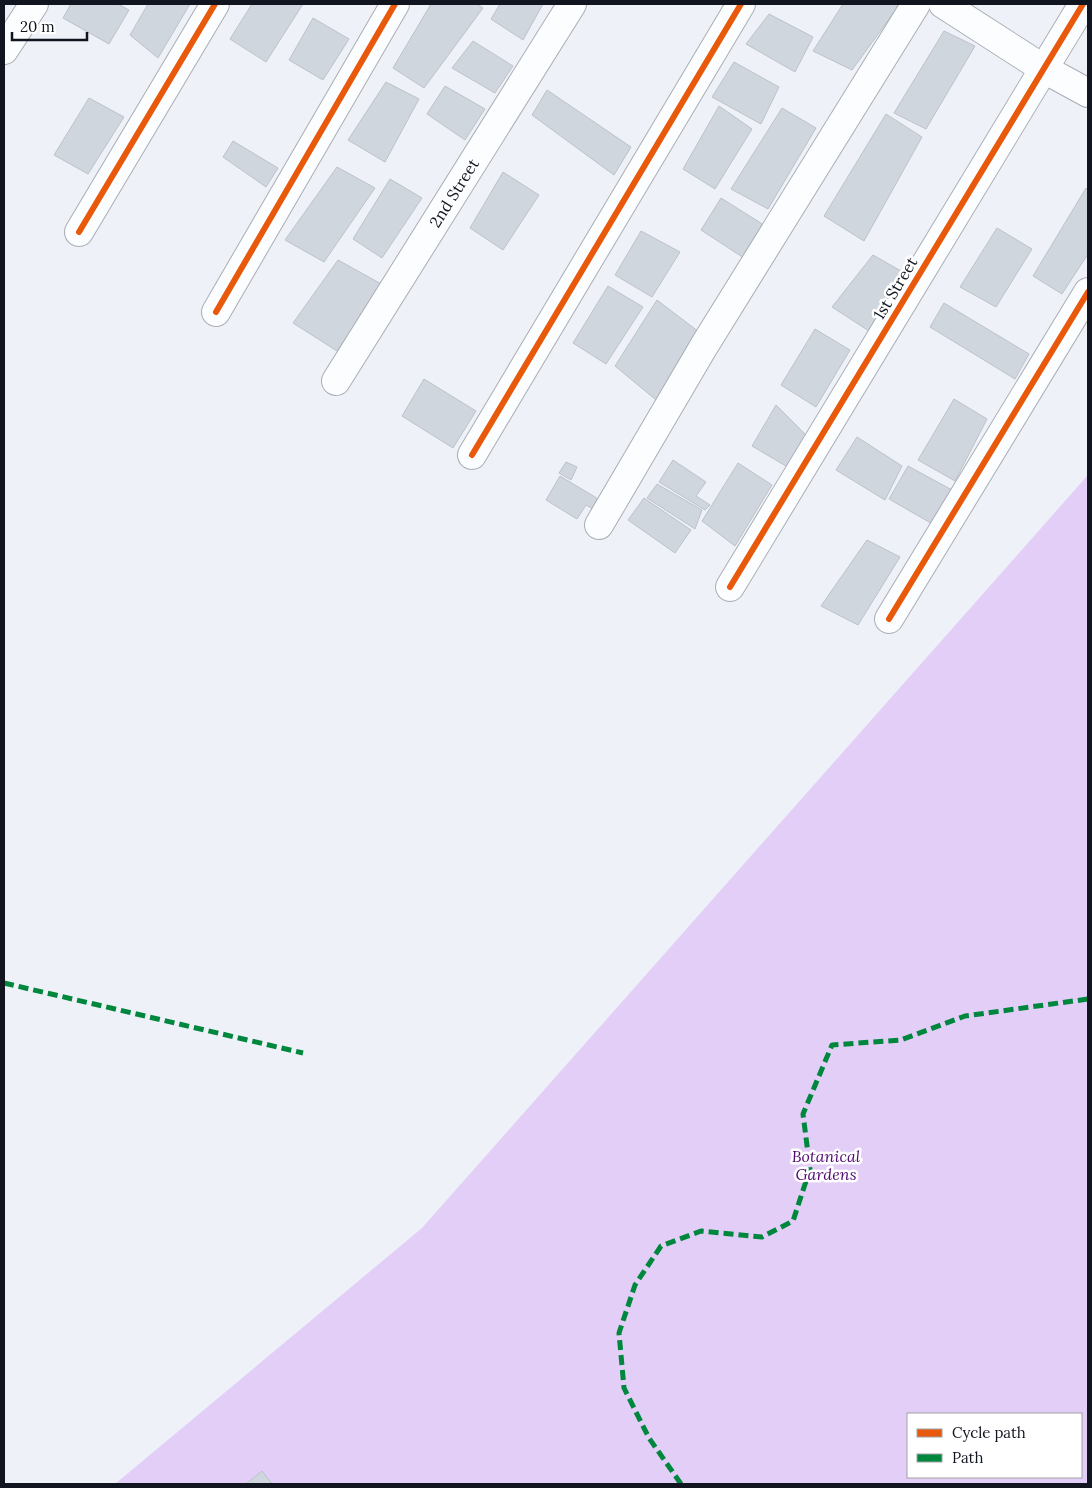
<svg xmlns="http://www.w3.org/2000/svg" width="1092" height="1488" viewBox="0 0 1092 1488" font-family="Lora,serif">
<rect width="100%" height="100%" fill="#eef1f8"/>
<path fill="#e2cef6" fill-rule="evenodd" d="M1088,475V1484H115L422,1228ZM908,1414H1081V1477H908Z"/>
<path fill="#d0d6dd" stroke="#bcc2c9" d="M71,4H118L129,10L109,44L63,18Z
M148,4H190L158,58L130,35Z
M252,4H303L266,62L230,39Z
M431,4H477L483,8L424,88L393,68Z
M500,4H543L523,40L491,19Z
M843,4H900L852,70L813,51Z
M769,14L813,37L795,72L746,44Z
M313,18L349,39L323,80L289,60Z
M944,31L975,46L926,129L894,113Z
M473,41L513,66L495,93L452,68Z
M734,62L779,87L761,124L712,97Z
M386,82L419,99L385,162L348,140Z
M445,86L485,109L465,140L427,114Z
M547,90L631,147L614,175L532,115Z
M89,98L124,117L88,174L54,155Z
M719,106L752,129L715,189L683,169Z
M782,108L816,128L768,209L731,189Z
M886,114L922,137L864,241L824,216Z
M233,141L278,168L266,187L223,157Z
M337,167L375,188L324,262L285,240Z
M503,172L539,195L503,250L470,228Z
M390,179L422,198L382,258L353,239Z
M1086,188L1088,190V254L1062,294L1033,276Z
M721,198L767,227L747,260L701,230Z
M997,228L1032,249L996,307L960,287Z
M641,231L680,252L652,297L615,275Z
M873,255L901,271L869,331L832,307Z
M338,260L383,285L337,351L293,323Z
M608,286L643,307L606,364L573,343Z
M657,300L703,335L661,404L615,366Z
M944,303L1029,354L1015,379L930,327Z
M815,329L850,350L816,407L781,385Z
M424,379L476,411L453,448L402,416Z
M954,399L987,419L955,481L918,460Z
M776,405L808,437L791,469L752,446Z
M857,437L902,466L885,500L836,470Z
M673,460L706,482L696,496L710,505L705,510L659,482Z
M566,462L577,467L571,480L559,473Z
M738,463L772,485L735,546L702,521Z
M908,466L954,491L936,526L889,499Z
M560,476L600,500L596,511L586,505L577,519L546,500Z
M657,484L702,510L695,529L647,498Z
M644,498L691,530L675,553L628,520Z
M867,540L900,557L858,625L821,606Z
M262,1471L272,1484H246Z"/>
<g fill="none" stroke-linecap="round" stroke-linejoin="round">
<g stroke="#aaadb5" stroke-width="30">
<g id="minor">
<path d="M943,4L1044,69L1088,93"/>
<path d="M4,50L34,4"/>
<path d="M79,232L215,4"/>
<path d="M216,312L395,4"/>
<path id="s1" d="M336,381L572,4"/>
<path d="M472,455L741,4"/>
<path d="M599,525L704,346L916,4"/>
<path d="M730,587L1083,4"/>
<path d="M889,619L1088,292"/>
</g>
</g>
<use href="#minor" stroke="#fcfdfe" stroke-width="28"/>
<path stroke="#00873e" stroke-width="5" stroke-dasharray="10 5" stroke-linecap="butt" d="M4,983L303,1053
M681,1484L649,1438L624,1388L619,1333L635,1285L661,1246L701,1231L762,1237L793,1221L810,1169L803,1114L832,1045L901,1040L965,1016L1088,999"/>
<g stroke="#fff" stroke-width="9">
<path id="cycleway" d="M79,232L215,4
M216,312L395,4
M472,455L741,4
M730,587L1083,4
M889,619L1088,292"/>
</g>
<use href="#cycleway" stroke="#e8590c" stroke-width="6"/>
</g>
<g text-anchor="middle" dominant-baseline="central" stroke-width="5" stroke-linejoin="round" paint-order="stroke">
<g font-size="16" fill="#11151f" stroke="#fff">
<text stroke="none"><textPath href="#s1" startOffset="222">2nd Street</textPath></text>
<text transform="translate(895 288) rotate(-59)">1st Street</text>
</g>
<g font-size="16" font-style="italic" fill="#4f0871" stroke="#fff">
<text x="826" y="1156">Botanical<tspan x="826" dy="18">Gardens</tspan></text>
</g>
</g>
<rect width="1092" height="1488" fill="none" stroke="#11151f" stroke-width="10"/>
<rect x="907" y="1413" width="175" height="65" fill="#ffffff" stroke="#a0a1a5"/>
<rect x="917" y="1429" width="25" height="8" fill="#e8590c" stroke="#a0a1a5"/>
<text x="952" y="1438" font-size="15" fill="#11151f">Cycle path</text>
<rect x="917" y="1454" width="25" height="8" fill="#00873e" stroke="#a0a1a5"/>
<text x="952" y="1463" font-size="15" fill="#11151f">Path</text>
<path d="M12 32v8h75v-8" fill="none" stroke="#11151f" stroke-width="2.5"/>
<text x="20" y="32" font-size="15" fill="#11151f" stroke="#ffffff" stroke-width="4" paint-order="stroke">20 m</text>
</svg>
